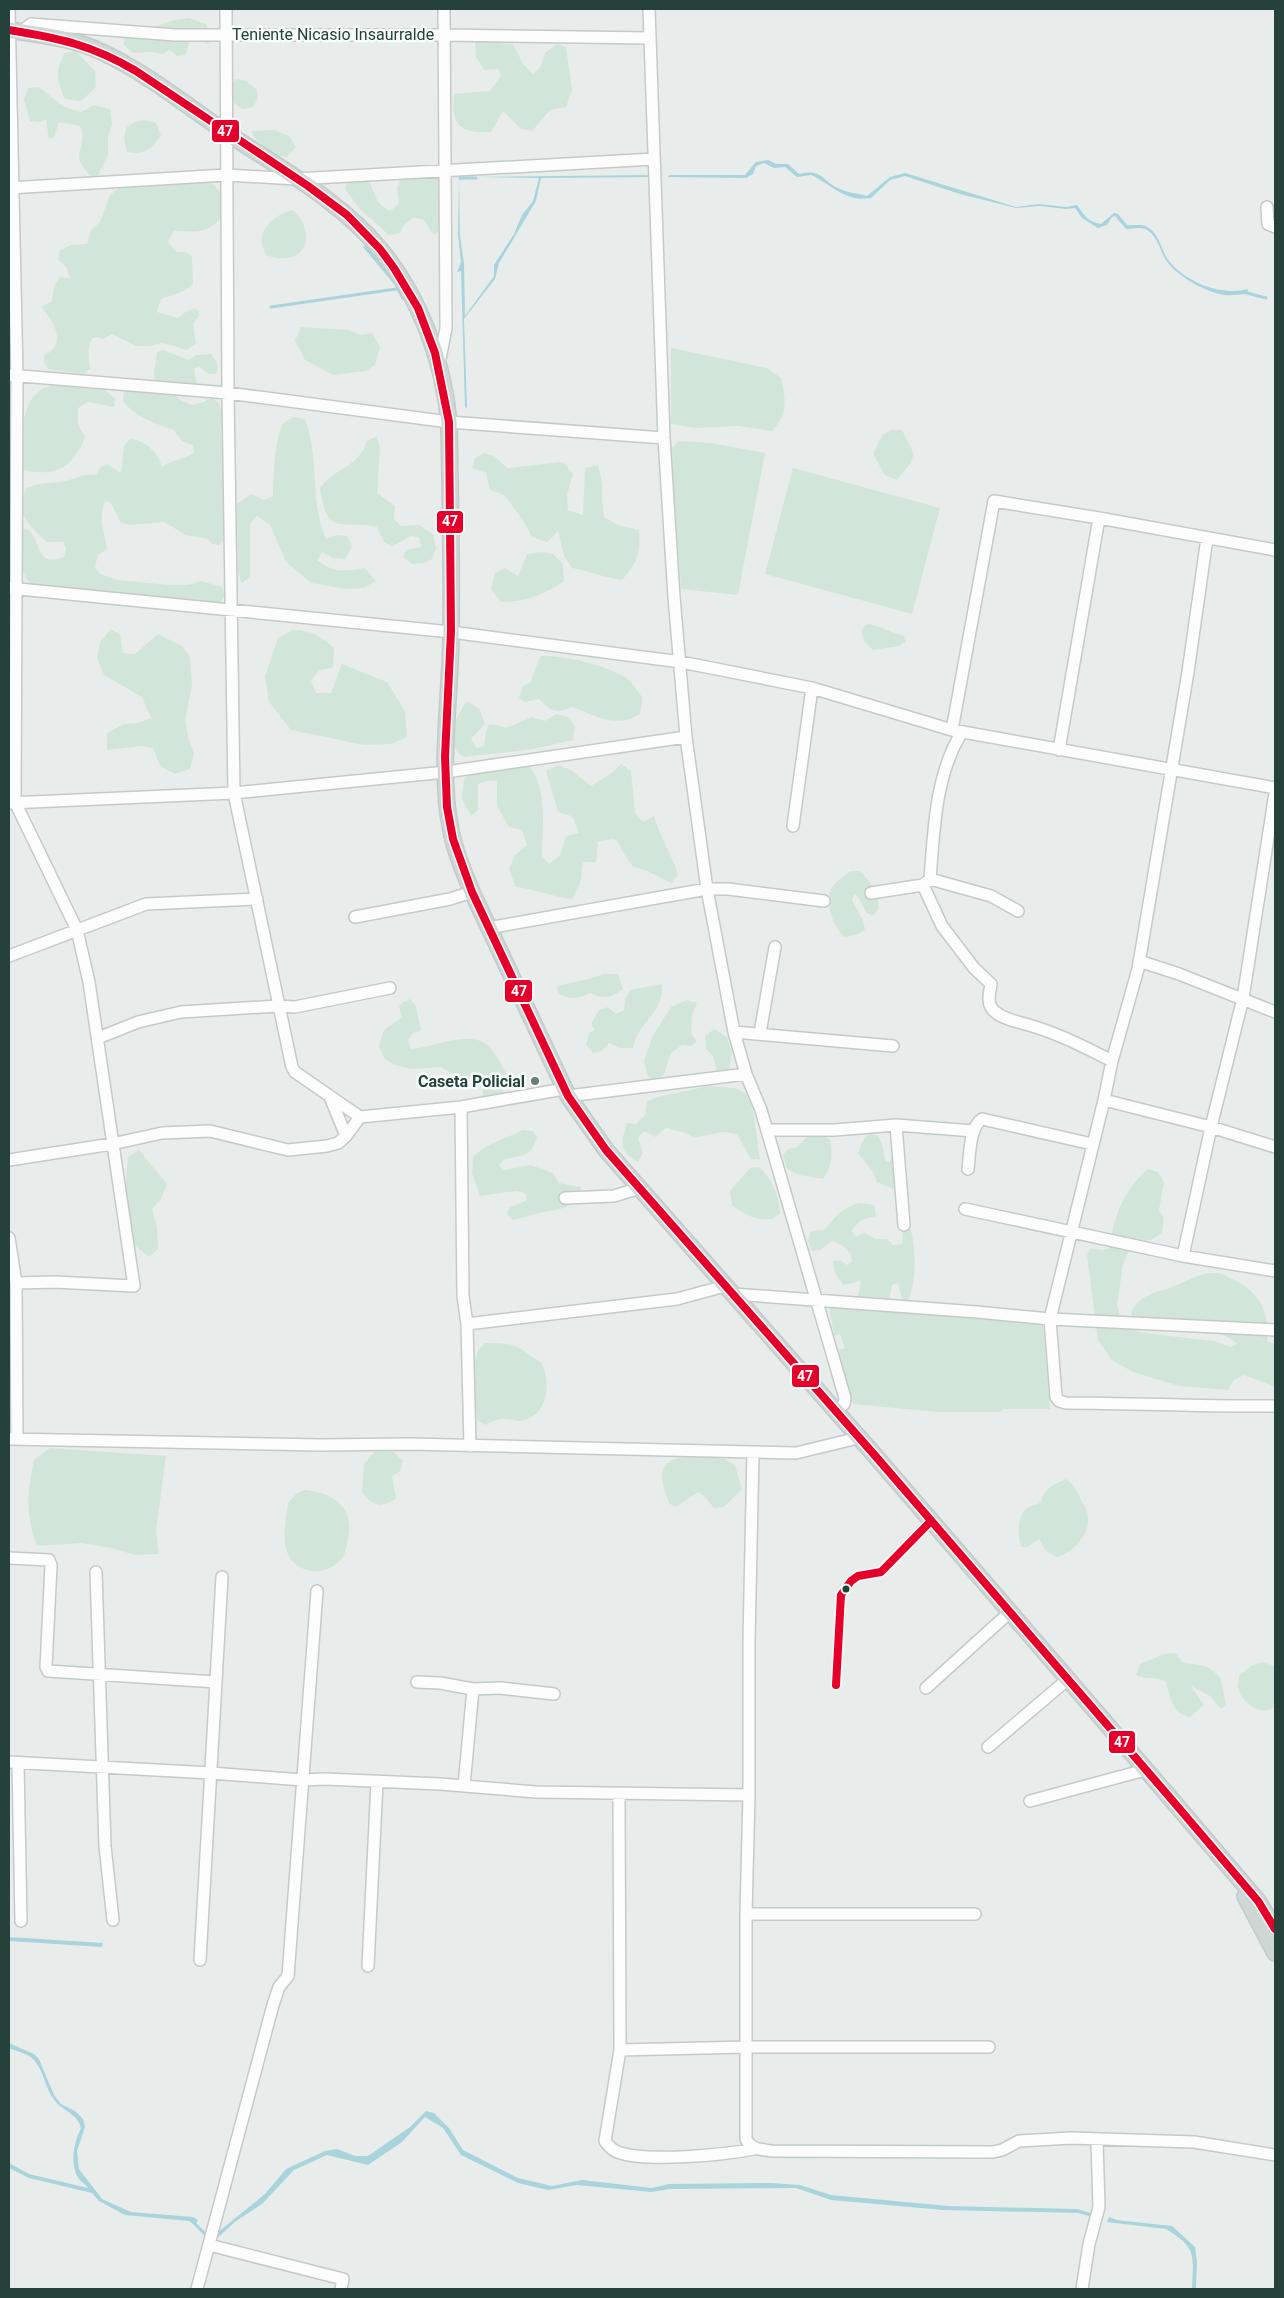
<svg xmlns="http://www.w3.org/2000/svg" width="1284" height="2298" viewBox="0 0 1284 2298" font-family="Roboto,sans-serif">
<rect width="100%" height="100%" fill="#e8edeb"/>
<path fill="#d1e6d8" d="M189,18L206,24L214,38L208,44L193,35H187L189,43L186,54L177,56L170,50L162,54L152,52L133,53L124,45L125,37L175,20Z
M484,36L499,43L513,44L523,64L533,74L540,68L545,53L557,44L566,47L572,90L566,107L550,110L532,131L521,129L503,111L491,132C460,134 450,125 454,94L490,91L500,77L499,69L484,70L476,57L475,43Z
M76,51L95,71L96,87L81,101L65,99C57,80 54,72 65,53Z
M236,79L246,81L257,90L258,98L253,107L242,109L234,103L229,88Z
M39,87L64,107L81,112L94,105L110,109L112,124L108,137V155L95,181C91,176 85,171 82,165C74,153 87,143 80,126L59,122L54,137L49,139L46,119L40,122L30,121L24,99L28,88Z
M145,120L156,123L161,135C153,149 143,156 127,152L124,139L126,128L134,122Z
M275,130L289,136L296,147L287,157C269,154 260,148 251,131Z
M429,174L440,179L443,226L434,235L423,219L412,218L404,225L400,233L389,235L360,209L345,189L349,177L367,179C378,194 371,200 390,211L399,204L397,188L402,176Z
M203,180C224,187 222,198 221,218C205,235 195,231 174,231L168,242L176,252H185L192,256L193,284L184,291L161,299L157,312L178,318L187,311L196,308L200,314L193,324L196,344L186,350L171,345L161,343L150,346H136L112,334L103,339L94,337C86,346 89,357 90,369L83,374L48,369L44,362V355C68,346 54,320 41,307L52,301L54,286L60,277L70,278L67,268L58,259L60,250L71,245L87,244L91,230L100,222L110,195L126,183Z
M293,210C296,214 301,218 303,223C315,251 291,266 266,255C264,250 261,243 262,239C263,223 280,213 293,210Z
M301,327L348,330L361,335L372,333L380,347L375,365L366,371L333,375L305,360L295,341Z
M671,348L767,368L781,378C786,399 788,414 772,431L738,426L695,428L671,424Z
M163,350L189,360L195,355L211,354L217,363L218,370L215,374H208L199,366L194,369L197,386L170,391L155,380L154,374L157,352Z
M57,385L86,389H103L115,398L114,407L88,402L78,408V425L85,437C73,469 55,477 22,470C22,446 18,403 42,389C46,386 53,386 57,385Z
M124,390L174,394L182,401L193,405L204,402L211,397L219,403L223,418L221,434L226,499L223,505L224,539L219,545L212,544L208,539L186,535L164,522L130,525L121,523L111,503L106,501C97,514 105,534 107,549L98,555L95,567L100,574L117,580L170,585H189L201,581L222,587L225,595L220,603L35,588C16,571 21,554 22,530L27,529C43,540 34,569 64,557L66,548L63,542H47C29,526 13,512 27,488C45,481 54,484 69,480C79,477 86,473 96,475L100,468L107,464L121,473L124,446L130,439C144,439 159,453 162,467C172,460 183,459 194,453L193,445C183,443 179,439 174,430C156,424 134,416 123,401Z
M293,417L305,419C320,459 309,500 326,539L337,535L347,536L352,546L345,559L333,558L322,552L317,560C335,574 344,571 365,568L376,581L363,588L347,589L311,583L286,562L270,525L257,516L250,524V577L242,583C234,566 240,564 238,548C237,533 236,519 237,504L251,494L264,500L273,496C273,480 275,437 283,424C285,422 290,419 293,417Z
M891,430H902L914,454L910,464L897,480L885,475L873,454L883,434Z
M377,436L380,449L377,493L395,506L394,519L401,526L419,525L433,534L436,548L432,559L424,563L412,564L403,557L406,550L421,547L419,537L410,536L392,547L384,542L377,527C342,519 327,539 320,488C336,467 358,468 367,441Z
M678,441L711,443L765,453L738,595L681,589L671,449Z
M484,453L494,456L507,468L563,462L573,474L567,495L568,510L583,515L585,468L598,465C604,483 601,498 604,517L618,525L639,530C641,553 637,563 622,580C604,578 590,571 572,568L564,556L558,531L547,542L532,537L523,520L504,495L490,490L486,473L472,468L475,458Z
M793,468L940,508L912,614L765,574Z
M541,552L553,554L563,564L564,581C546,594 523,603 501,602L491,589L495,573L505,568L518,576L527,554Z
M869,624C882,626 891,634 903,635L906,642L899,646L873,650L865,642L861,632L864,626Z
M111,629L120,635L123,653L135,654L158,634L182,646L190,657L192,685L185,721L189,740L194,754L190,769L175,774L161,767L153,748L142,746L107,750V733L124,724L138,723L151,718L142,697L104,675L97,658L100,642Z
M293,630C311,630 321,636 334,648L333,668L319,670L311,681L316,693H331L342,664L387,682L405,711L407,737L391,744L364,745L291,730L269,702L265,676L278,638Z
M541,656C563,655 606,665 625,677C632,682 638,692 643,698L640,714C616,729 596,716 572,707C554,714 552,712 539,699L524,702L519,698L523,686L531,682L535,669Z
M467,701L479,709L485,724L471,739L477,748L484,746L486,732L489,725H496L506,728L532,717L545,721L556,714L569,717L575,727L573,740L534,749L464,757C442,744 455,718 467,701Z
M527,764C549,788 542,826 542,856L549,864L560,855L566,836L579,833C572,817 578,817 558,812L546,771L558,765L571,770L591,786L613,772L621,764L631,771L635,813L643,822L654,816C660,836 671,854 678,874L672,883C658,878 648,869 633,867L621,849L618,842L614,839L596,842L598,843L596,862H583L581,881L572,899C552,897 536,889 516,887L509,869L515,855L527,845L522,830L509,827L497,806V781H488L478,784V810L471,816L462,799L464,779L473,770Z
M850,871H859C872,881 878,893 879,908L873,916L867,913L858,897L855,894L852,899C856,910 864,918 865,930L856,935L844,937C834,927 823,902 832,888C836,881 844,876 850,871Z
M603,974H618L623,989C611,998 604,1000 590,993C577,1000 571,999 558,994L557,987C572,981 588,981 603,974Z
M662,984C664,1015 639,1019 633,1048H621L609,1043L602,1051L593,1053L586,1045L589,1033L595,1030L591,1024L599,1010L608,1007L616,1014L624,1010L625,999L630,990Z
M410,999L416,1006L421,1031L413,1033L408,1040L411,1049C434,1048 463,1031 485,1043C494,1049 502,1066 507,1075L501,1101L483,1100V1083L477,1076L467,1078L458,1077L441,1067L411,1069L395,1065L385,1059L379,1047C385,1022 386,1031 402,1017L399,1007L403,1002Z
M687,1000L697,1003L692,1016L691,1034L697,1041L691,1046L682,1045L671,1053L663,1076L651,1079L647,1074L644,1061L652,1037L671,1007Z
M714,1029L727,1037L732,1052L727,1083L719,1081L713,1056L706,1049L705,1036Z
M707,1086L734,1088L746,1093L753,1110L760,1159H751L737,1134L723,1132L694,1138L686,1133L666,1128L655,1137L644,1131L638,1138L643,1153L638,1162C618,1151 621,1142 627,1123L636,1124L645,1115L647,1101C667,1093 686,1092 707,1086Z
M522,1130L533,1131L537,1137C531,1159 522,1154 503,1160L499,1166L504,1170L531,1165L553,1173L559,1183L581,1187C578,1211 554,1209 535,1214C527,1216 520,1219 512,1220L507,1214L509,1208L527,1200L525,1193L516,1191L480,1196L472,1173L473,1157C487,1142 505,1140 522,1130Z
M811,1133L821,1134L830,1140C833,1153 832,1168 823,1179L799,1175L787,1169L783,1155L788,1149L796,1148Z
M869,1133L878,1136L882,1143L885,1161L890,1162L894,1145L904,1153L906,1186L896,1190L877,1182L873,1172L858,1153L862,1142Z
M139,1150L167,1184L161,1199L152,1209L157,1228L158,1249L149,1257L132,1243L124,1210L128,1157Z
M759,1167C772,1179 779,1194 780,1213L772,1219C756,1221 745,1215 732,1205L730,1191L750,1168Z
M1148,1169L1158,1172L1164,1182L1159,1210L1164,1218L1162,1233L1151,1240L1139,1241L1131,1247L1123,1264L1117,1305L1121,1320L1130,1329L1144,1333L1214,1341L1231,1347L1237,1344C1219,1324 1164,1325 1137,1322L1131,1314C1138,1294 1157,1293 1174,1286C1190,1280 1199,1272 1218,1273C1223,1273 1228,1277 1232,1279C1259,1291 1270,1312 1267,1341L1275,1344V1387L1244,1375L1234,1380L1228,1390L1179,1386L1133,1372L1112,1360L1098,1340L1087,1255L1091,1248L1102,1250L1109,1249C1113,1219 1124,1189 1148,1169Z
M859,1203L874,1205L876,1216L861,1220L852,1230L855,1237L864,1233L876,1239H887L893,1245L902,1244L903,1234L900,1225L907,1220C917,1240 917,1281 908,1301L903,1304L898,1283L892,1285L889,1301H879L874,1297L856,1306L861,1281L843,1285L834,1271L833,1261L840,1260L847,1265L852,1262L851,1254L842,1245L832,1241L820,1250L812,1251L808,1241L811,1231L824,1230C838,1215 838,1210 859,1203Z
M829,1306L1043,1321L1050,1409H1004L1000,1412H937L853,1404L838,1350L845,1348L840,1334L834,1336Z
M485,1343C497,1343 510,1342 521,1349C528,1354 533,1358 541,1362C552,1383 548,1418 519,1421C516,1421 512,1419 508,1419C500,1418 492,1421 486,1425L478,1421C473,1405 470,1369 477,1353C478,1350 482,1346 485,1343Z
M50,1448L166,1456L156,1531L159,1554L135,1555L111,1548L81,1543L37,1546C25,1512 27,1495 34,1460Z
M385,1450L394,1452L403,1461L400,1471L392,1476L396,1498C382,1509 372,1506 362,1492L364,1464L374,1452Z
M710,1457L724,1459L735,1465L742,1489L724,1507L714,1508L704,1496L698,1492L676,1507L670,1504C664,1491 654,1466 675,1459C685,1456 700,1459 710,1457Z
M1066,1479C1073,1484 1076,1489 1080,1498C1082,1502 1086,1507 1087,1512C1093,1532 1074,1552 1057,1557L1046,1551L1039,1539L1027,1547H1021C1018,1536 1016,1517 1027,1508C1030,1506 1037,1505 1041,1502C1044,1489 1053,1484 1066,1479Z
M305,1490C334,1493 355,1508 348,1538C347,1544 346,1552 343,1557C327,1579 293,1575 286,1549C282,1536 287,1516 288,1503L296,1494Z
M1176,1653L1182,1662L1208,1667L1220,1677L1226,1705L1221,1709L1210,1696L1191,1686L1204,1705L1190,1717C1172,1714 1170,1697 1166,1682C1155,1675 1147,1681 1136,1675L1140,1664L1164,1654Z
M1262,1662L1275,1666V1707C1261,1717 1242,1703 1238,1688C1238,1684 1239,1680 1239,1676L1251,1666Z"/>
<path fill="#a9d4db" d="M768,160L776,164H788L799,174C823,168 821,181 840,189C848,193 858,193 867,196L890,177L905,173L1016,207L1039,204L1066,207L1077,205C1084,215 1088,222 1101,224L1114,213L1118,214L1127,225C1135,226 1142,223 1149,228C1160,235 1161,251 1169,261C1187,283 1221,296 1248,289L1247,294C1240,294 1232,296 1224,295C1206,292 1176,276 1166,260C1159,249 1158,235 1145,229C1139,227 1132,229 1126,229L1115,216L1112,217L1107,225L1098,228L1082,218L1075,208L1066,209L1040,206L1016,208L960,194L905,176L890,180L871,198C846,203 831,184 811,175L797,177L785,167L774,168L764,163L756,166L753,174L746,178L668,177L669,175H745L756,162Z
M652,175V177L541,178L536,201L499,263L495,279L464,319L467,408L465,407L461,271L457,272L461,262L458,235L459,178L462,176L459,181L460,236L464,263L465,316L494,276V265L514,234L522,215L533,201L539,178L472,177Z
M366,246L397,284L405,298L402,300L394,284L363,247Z
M9,1937L103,1943L102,1947L9,1941Z
M9,2043L34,2054L39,2059L54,2095L61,2104L75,2111L83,2119L85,2127L77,2151L79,2169L102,2199L131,2212L193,2217L198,2220L195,2225L189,2221L125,2215L99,2201L92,2193L29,2178L9,2168V2163L29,2174L88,2188C85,2184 79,2180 77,2176C70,2161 74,2142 81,2128C78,2114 63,2111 55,2101C45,2089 44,2070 33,2059C28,2054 16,2051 9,2048Z
M426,2111L434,2113L449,2128L463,2150L518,2178L552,2186L582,2180L652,2188L669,2184L772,2183L800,2185L831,2195L948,2206L1077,2209L1098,2215L1096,2218L1078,2213L943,2210L831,2200L796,2188L670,2189L651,2192L577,2185L548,2190L518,2183L461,2155L443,2128L425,2117L402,2142L368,2165L327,2155L294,2170L262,2204L236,2221L213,2242L212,2237L265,2194L286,2169L325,2151L337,2149L355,2156H368L410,2127Z
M1109,2217L1116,2220L1172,2226L1195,2247L1197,2262L1196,2289H1192C1193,2256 1198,2248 1166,2229L1107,2222Z"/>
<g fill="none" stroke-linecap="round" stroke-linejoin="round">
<path stroke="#a9d4db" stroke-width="3" d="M460,178H476
M1243,292L1266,298
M271,307L396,289
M194,2223L207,2236"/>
<g stroke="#c5cac8" stroke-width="14">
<path id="minor" d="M9,9L17,376L15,802L77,930L89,982L134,1286L55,1282L16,1283
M226,9L228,393L234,793L292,1067L295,1072L360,1117L461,1107L564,1089
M649,9L664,438L674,597L686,737L707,889L734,1032L746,1074L761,1110L845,1398L844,1404L835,1412
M21,32L31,24L175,35H445L649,38
M9,188L226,175L296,179L654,159
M1267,207L1268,224L1275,227
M439,364L446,328L444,9
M9,375L228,393L449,422L664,438
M1207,538L1188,672L1138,969L1112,1061L1104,1100L1050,1319L1056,1397L1059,1401L1066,1403C1136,1403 1206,1407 1275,1406
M9,588L451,632L681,662L812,688L952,730L1275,788
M952,730L994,501L1099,518L1275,550
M1059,750L1099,518
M9,803L234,793L446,772L686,737
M793,826L812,688
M930,879C934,830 935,775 962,732
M923,885L942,926L974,968L991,984C990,991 987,1000 991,1007C995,1015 1010,1020 1018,1022C1053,1031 1079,1044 1112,1061
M871,893L923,885L930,879L991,896L1018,911
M355,917L450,899L472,892
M488,928L707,889H728L824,901
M9,956L146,904L257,899
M1139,961L1179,974L1275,1012
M734,1032L893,1046
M760,1033L775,947
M98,1038L138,1022L181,1012L278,1006L295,1007L390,988
M568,1096L746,1074
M330,1097L346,1136
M1104,1100L1211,1127L1275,1147
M461,1107L463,1296L467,1324L470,1446
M896,1125L904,1225
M767,1130H835L896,1125L974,1131
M9,1160L112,1144L162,1133L210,1131L288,1150L327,1146L338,1143L346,1136L360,1117
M968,1169C970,1155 969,1128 982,1119L1092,1144
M565,1198L614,1196L640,1188
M965,1209L1183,1256L1275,1271
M9,1238L16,1283L17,1438
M1183,1256L1211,1127L1243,998L1275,793
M733,1294L977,1312L1050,1319L1275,1330
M467,1324L677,1299L725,1286
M9,1439L320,1445L409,1444L796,1453L858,1438
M753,1453L749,1640V1795L746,1914V2139C751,2150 760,2149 771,2151L993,2152L1002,2150L1019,2141L1071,2138L1194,2142L1275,2155
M9,1558L49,1560L51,1565L46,1667L48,1671L216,1682
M96,1572L105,1846L113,1920
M417,1682L440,1683L473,1689L500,1688L554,1694
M926,1688L1010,1612
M988,1747L1067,1680
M9,1762L211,1773L302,1780L325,1779L440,1784L536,1792L749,1795
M18,1763L21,1921
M464,1786L473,1689
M619,1794L620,2050L605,2141C609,2147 613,2151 620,2153C649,2162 723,2155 754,2149
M1030,1801L1145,1770
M746,1914H975
M200,1960L222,1577
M368,1966L377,1782
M620,2050L746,2047H989
M209,2245L343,2279L341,2289
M197,2289L273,2005L279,1987L288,1976L317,1591
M1082,2289L1089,2244L1099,2207L1097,2141"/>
</g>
<g stroke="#c3ccc9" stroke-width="18">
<path id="major" d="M9,30C41,35 74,38 104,53C148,74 187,106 227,133C279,168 340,200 380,249C420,297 443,360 449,422C450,491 452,561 451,631C451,695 438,769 451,831C455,853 464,872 472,892L568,1096L606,1150L878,1459L1172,1800L1258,1901L1275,1929
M1245,1896L1275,1953"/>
</g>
<use href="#minor" stroke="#fcfcfc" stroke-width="11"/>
<use href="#major" stroke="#cfd7d5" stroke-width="15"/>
<g stroke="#f7fbf9" stroke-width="11">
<path id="bus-1" d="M9,30C59,38 92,45 136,71L308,186L347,215L380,249L394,268L418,308L435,353L449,422L451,631L445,757L447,807L453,839L472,892L568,1096L606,1150L878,1459L1172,1800L1258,1901L1275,1929
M836,1685L841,1595L851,1581L858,1576L881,1572L931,1521"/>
</g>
<use href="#bus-1" stroke="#e4002b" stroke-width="8"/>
</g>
<circle fill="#697e78" stroke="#f7fbf9" stroke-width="2" cx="535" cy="1081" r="5"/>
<circle fill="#24423a" stroke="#f7fbf9" stroke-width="2" cx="846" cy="1589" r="4.5"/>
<g text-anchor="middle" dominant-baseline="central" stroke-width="5" stroke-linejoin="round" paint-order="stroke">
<g font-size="16" fill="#24423a" stroke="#f7fbf9">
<text x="333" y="34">Teniente Nicasio Insaurralde</text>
</g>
<g font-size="16" font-weight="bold" fill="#24423a" stroke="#f7fbf9" text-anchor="end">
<text x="525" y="1081">Caseta Policial</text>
</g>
</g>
<g stroke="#f7fbf9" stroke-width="2">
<rect x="211" y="119" width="29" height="24" rx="5" fill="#e4002b"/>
<rect x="436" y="510" width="28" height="24" rx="5" fill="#e4002b"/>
<rect x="504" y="979" width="29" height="24" rx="5" fill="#e4002b"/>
<rect x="791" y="1364" width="29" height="24" rx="5" fill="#e4002b"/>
<rect x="1108" y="1730" width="28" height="24" rx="5" fill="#e4002b"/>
</g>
<g font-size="14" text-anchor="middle" font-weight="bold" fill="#fff">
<text x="225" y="136">47</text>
<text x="450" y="526">47</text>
<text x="519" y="996">47</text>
<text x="805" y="1381">47</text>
<text x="1122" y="1747">47</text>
</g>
<rect width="1284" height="2298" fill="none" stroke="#24423a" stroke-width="20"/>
</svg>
